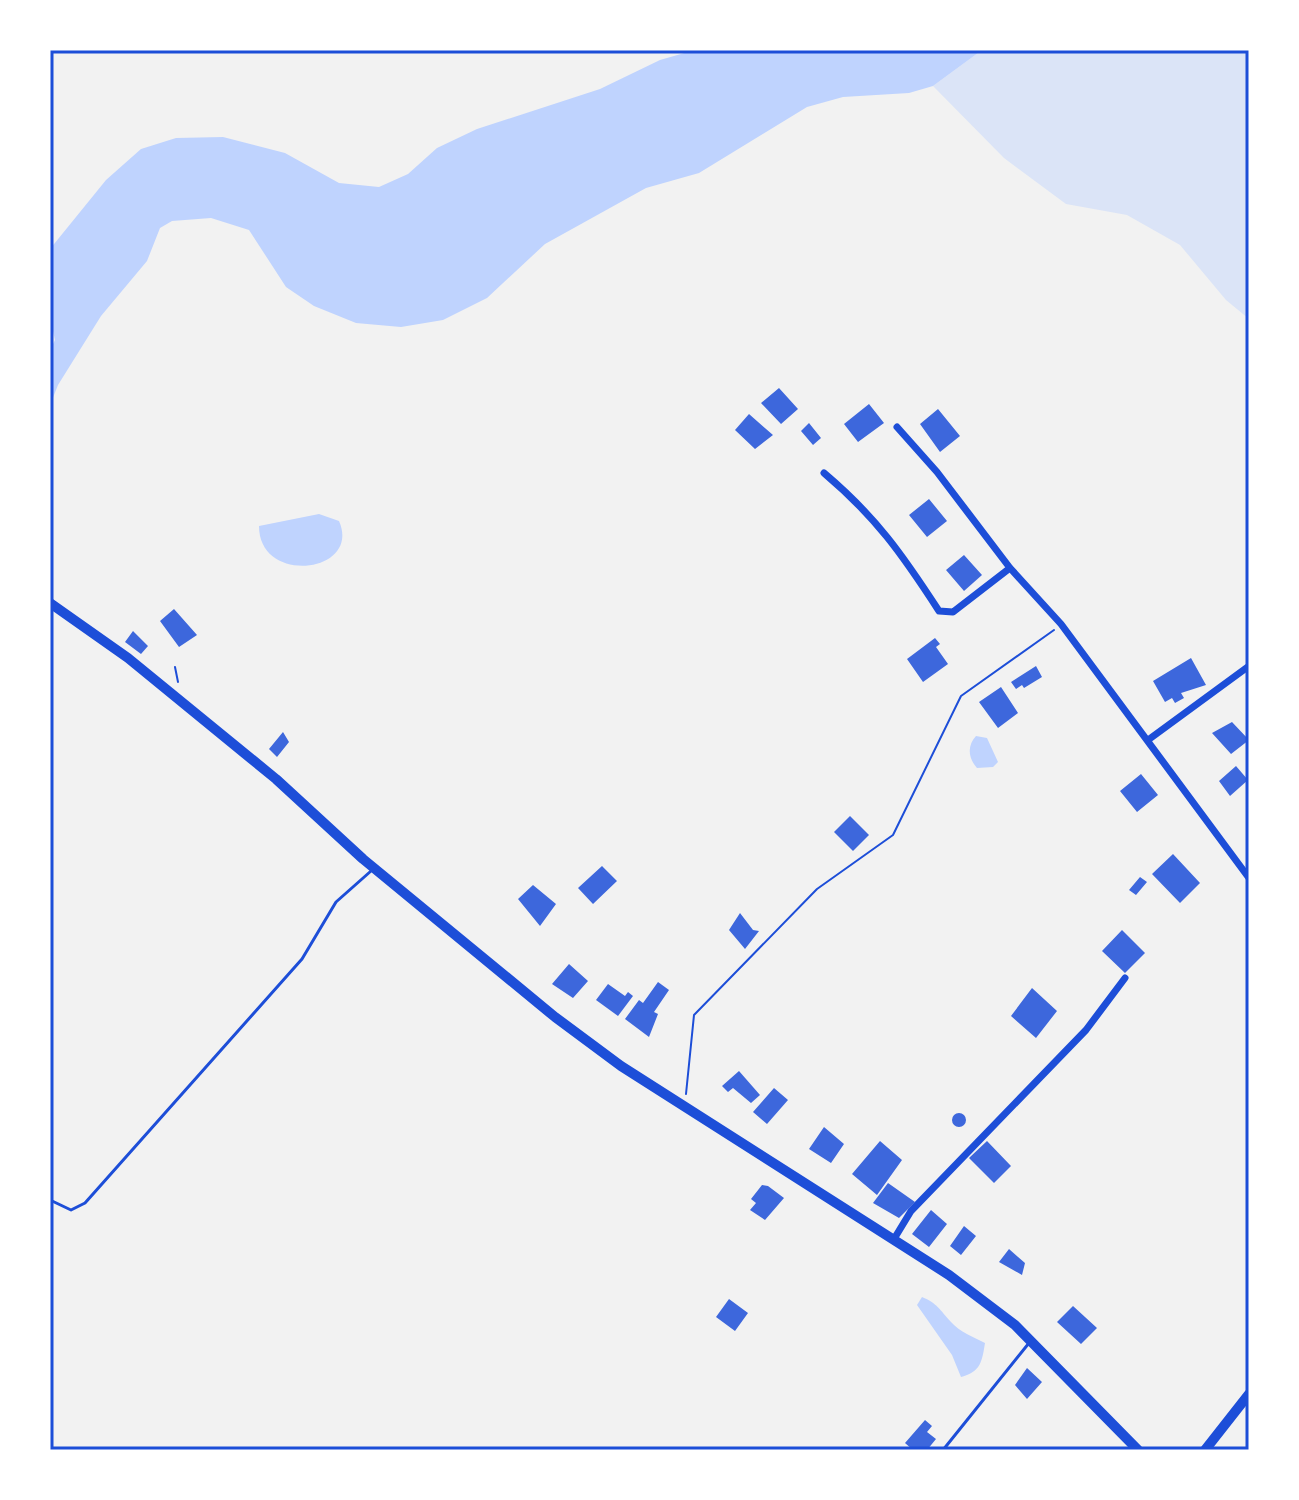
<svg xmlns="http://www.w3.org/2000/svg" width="1299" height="1500" viewBox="0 0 1299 1500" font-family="'Playfair Display',serif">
<rect width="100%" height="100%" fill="#f2f2f2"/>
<path fill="#dbe4f7" d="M982,50H1249V319L1226,300L1180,245L1127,215L1066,204L1004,158L933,86Z"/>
<path fill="#bfd3fe" d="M695,50H982L933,86L909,93L843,97L807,107L699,173L646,188L545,244L487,298L443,320L401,327L356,323L314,306L286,287L249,230L211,218L172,221L160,228L147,261L101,316L58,385L50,405V350L55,340L50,318V249L106,180L141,149L176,138L223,137L285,153L339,183L379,187L408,174L437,148L477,129L600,89L660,60Z
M319,514L339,521C362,573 259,586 259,526Z
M976,736L987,738L998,762L993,767L977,768C968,758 967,746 976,736Z
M922,1297C937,1303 940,1310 951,1322C960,1332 973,1337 985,1343C982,1361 981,1372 961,1377L952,1355L917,1305Z"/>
<path fill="#3d67dc" d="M779,388L798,409L781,424L761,403Z
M869,404L884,423L858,442L844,424Z
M938,409L960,436L940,452L920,424Z
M749,414L773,435L755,449L735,430Z
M809,423L821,438L813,445L801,431Z
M929,499L947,521L927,537L909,515Z
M964,555L982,575L964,591L946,570Z
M174,609L197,635L179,647L160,621Z
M133,631L148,646L141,654L125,642Z
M935,638L940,644L936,647L948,664L923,682L907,659Z
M1191,658L1206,685L1181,693L1184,698L1175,703L1172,698L1165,702L1153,681Z
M1036,666L1042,677L1024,688L1022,685L1016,689L1011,682Z
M1001,687L1018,713L998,728L979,702Z
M1232,722L1249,740L1231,754L1212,733Z
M283,732L289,742L277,757L269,749Z
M1236,766L1248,780L1230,796L1219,781Z
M1141,774L1158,795L1137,812L1120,791Z
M850,816L869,835L853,851L834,832Z
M1173,854L1200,883L1180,903L1152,874Z
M602,866L617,881L593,904L578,888Z
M1140,877L1147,882L1136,895L1129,890Z
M533,885L556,904L540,926L518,899Z
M740,913L753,930L759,931L745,949L729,930Z
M1122,930L1145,953L1125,973L1102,951Z
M569,964L588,981L573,998L552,984Z
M658,982L669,990L654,1012L658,1014L649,1037L625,1019L639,1000L643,1003Z
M608,984L625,996L628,992L633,996L618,1016L596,1000Z
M1032,988L1057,1011L1036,1038L1011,1016Z
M739,1071L760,1095L751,1103L733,1088L728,1092L722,1086Z
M774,1088L788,1100L767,1124L753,1112Z
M952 1120a7 7 0 1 1 14 0a7 7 0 1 1-14 0Z
M824,1127L844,1144L831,1163L809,1149Z
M880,1141L902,1160L877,1195L852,1174Z
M987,1141L1011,1166L994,1183L969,1158Z
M888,1183L915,1202L899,1218L873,1203Z
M762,1185L768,1186L784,1198L765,1220L750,1210L756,1203L751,1199Z
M931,1210L947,1224L929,1247L912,1234Z
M964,1226L976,1236L961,1255L950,1246Z
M1009,1249L1025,1263L1022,1275L999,1262Z
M729,1299L748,1313L735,1331L716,1317Z
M1073,1306L1097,1328L1081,1344L1057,1322Z
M1027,1368L1042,1382L1027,1399L1015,1385Z
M925,1420L932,1426L927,1432L936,1439L927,1450H913L905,1443Z"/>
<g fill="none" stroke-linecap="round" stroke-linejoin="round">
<path stroke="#1d4ed8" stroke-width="2" d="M175,667L178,682
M686,1094L694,1015L817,889L893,835L961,696L1054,630"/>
<path stroke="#1d4ed8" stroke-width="3" d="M50,1200L71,1210L85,1203L302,959L336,902L371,871
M943,1450L1029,1343"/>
<path stroke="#1d4ed8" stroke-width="7" d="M897,427L937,472L1010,568L1061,624L1249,878
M824,473C876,517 902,554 939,611L953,612L1010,568
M1148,740L1249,666
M894,1239L911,1211L1086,1030L1125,978"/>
<path stroke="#1d4ed8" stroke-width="10" d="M50,603L128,658L276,779L363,859L555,1017L621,1066L949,1275L1015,1325L1138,1450
M1205,1450L1249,1394"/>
</g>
<rect width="1299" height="1500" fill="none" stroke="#ffffff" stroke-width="104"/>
<rect x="52" y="52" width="1195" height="1396" fill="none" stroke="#1d4ed8" stroke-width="3"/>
</svg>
